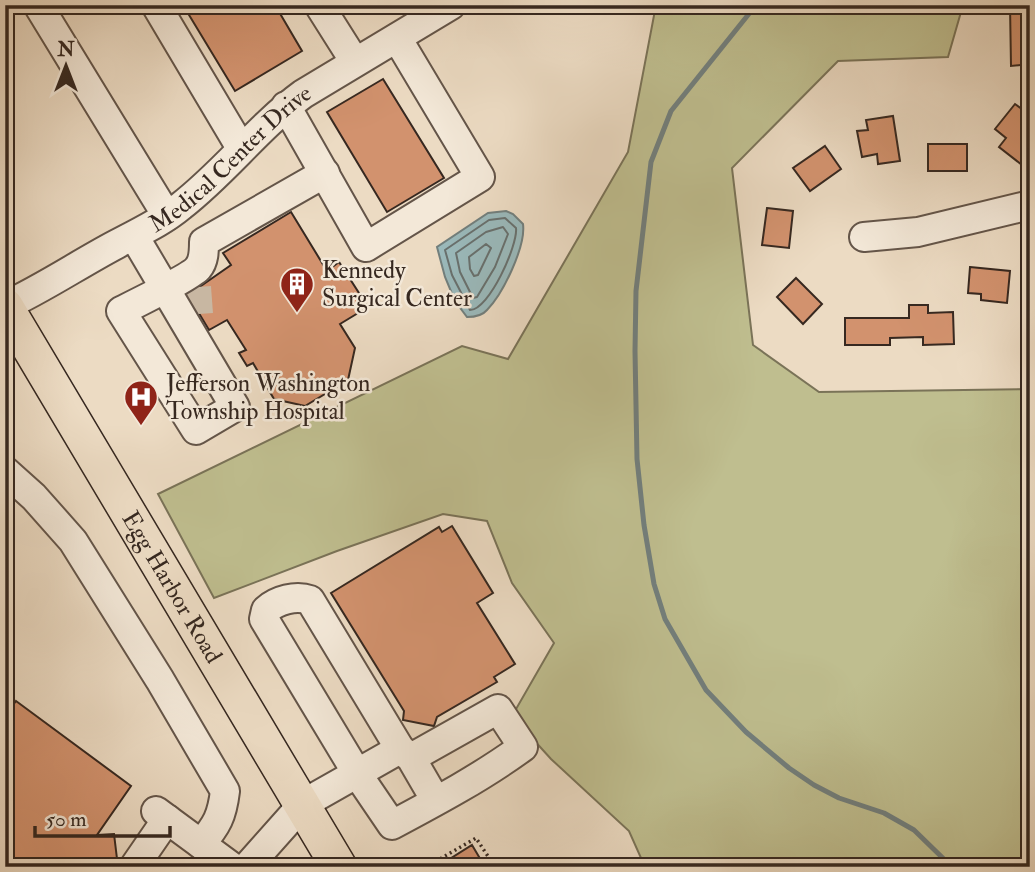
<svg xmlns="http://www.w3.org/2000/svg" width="1035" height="872" viewBox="0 0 1035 872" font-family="'IM FELL Double Pica',serif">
<rect width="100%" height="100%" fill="#ecdbc3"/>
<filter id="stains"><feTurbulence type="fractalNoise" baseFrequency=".00286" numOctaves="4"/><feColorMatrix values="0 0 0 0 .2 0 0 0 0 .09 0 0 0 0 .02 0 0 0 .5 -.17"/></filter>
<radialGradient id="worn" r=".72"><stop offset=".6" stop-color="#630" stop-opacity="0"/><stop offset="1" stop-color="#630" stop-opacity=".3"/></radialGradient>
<path fill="#bfbe8f" stroke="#7a7358" stroke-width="2" d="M656,5H963L948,57L838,61L732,168L753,345L819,392L1030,389V867H645L629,831L551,759L512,716L554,643L512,583L487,521L443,514L337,551L214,598L158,494L462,346L508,359L628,152Z"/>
<path fill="#9ab9bb" stroke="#727f7d" stroke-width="2" d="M506,211L513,214L523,224C526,246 503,294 487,310C482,316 475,317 467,317L455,301L445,277L437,247L488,213Z"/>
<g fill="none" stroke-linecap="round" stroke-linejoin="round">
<path stroke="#68706e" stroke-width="2" d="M505,218L516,228C518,245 489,310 470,310L452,275L445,250L489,220Z
M503,227L508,234L495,267L477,297L473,298L460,272L456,253L486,232Z
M486,244L491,248L478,275L474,276L470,269L469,257Z"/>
<path stroke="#727f7d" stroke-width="5" d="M756,5L671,111L651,162L636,291L635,351L637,459L644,525L654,584L665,619L706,690L746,732L789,768L814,785L839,798L884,813L914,830L952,867"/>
</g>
<path fill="#d2926e" stroke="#362820" stroke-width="2" d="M183,5H275L302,51L235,91Z
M1010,5H1030V64L1011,66Z
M383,79L444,178L387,212L327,112Z
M1015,104L1030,115V155L1022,165L999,147L1006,138L995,129Z
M893,116L900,161L878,164L877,154L862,157L857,131L868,130L866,120Z
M928,144H967V171H928Z
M825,146L841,169L810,191L793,168Z
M767,208L793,211L789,248L762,245Z
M291,212L327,271L339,262L368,307L340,324L355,348L348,380L305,406L274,399L253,363L247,366L239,353L246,350L227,320L209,330L188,295L231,265L223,253Z
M970,267L1010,271L1007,303L981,300V294L968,293Z
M796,278L822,304L803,324L777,297Z
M909,305H928V313L953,312L954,344L923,345V337L890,338V345H845V318H909Z
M452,526L493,593L477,603L515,664L494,677L497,682L437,717L434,726L403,720L404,711L331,593L439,527L442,532Z
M16,701L131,786L97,835L114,834L118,867H5V716Z
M472,845L485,867H437Z"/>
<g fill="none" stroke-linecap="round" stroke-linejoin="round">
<path stroke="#c8b7a2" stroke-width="28" stroke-dasharray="28 14" stroke-linecap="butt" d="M197,287L199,314"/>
<g stroke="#645549" stroke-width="32">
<g id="minor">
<path d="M38,5L167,216"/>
<path d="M156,5L241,148"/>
<path d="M319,5L355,62"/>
<path d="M286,106L366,247L480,177L397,38"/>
<path d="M134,236C168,293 201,350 235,407L196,430L121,311C135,304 192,276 198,268C204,261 204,251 204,242L325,173"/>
<path d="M864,237L918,232L1030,205"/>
<path id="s1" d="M5,306C44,288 79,264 117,244C139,232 162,222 181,206C225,172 258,127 303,94L451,5"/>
<path d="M5,471L34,497L73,541L160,680L225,791C222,816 217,825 201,844"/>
<path d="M411,758L498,709L523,747C482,777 437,801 392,825L358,775L264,619L266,610C277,600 296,595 310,600L400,749L411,758L436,801"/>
<path d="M156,811L232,867"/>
<path d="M134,867L167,819"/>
<path d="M247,867L303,804L400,749"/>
</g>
</g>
<g stroke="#362820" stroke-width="38">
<g id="major">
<path id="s2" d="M5,306L339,867"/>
</g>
</g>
<path stroke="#362820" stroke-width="3.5" stroke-dasharray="2 3.5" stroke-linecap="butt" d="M426,867L476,838L495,867"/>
<use href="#minor" stroke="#f3e8d8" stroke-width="28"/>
<use href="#major" stroke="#ecdbc3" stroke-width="35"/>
</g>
<defs>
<g id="building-pin" transform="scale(1.75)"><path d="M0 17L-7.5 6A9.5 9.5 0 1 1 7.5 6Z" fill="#8f2418" stroke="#f3e8d8"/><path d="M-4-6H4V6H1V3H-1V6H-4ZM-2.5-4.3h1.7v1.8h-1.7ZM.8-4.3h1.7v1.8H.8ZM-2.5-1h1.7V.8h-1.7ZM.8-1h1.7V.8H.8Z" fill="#fff"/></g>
<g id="hospital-pin" transform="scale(1.75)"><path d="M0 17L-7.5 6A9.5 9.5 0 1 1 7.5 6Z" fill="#8f2418" stroke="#f3e8d8"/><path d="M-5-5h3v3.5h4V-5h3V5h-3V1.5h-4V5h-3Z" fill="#fff"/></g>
</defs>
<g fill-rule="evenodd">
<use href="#building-pin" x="297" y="284"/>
<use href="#hospital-pin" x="141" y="397"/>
</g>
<g text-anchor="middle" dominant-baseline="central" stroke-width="5" stroke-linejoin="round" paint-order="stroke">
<g font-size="24" fill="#362820" stroke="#f3e8d8">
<text stroke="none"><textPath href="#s1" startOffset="271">Medical Center Drive</textPath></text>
<text stroke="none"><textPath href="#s2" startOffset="327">Egg Harbor Road</textPath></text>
</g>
<g font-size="24" fill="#362820" stroke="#f3e8d8" text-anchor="start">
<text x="322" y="270">Kennedy<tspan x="322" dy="28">Surgical Center</tspan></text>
<text x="166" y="383">Jefferson Washington<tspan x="166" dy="28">Township Hospital</tspan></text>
</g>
</g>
<rect width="1035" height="872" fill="none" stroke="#ecdbc3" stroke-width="28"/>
<rect x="7" y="7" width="1021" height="858" fill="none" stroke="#362820" stroke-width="3.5"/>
<rect x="14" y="14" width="1007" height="844" fill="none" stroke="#362820" stroke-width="2"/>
<g transform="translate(66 66)" stroke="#f3e8d8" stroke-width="5" paint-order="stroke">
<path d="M0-5L12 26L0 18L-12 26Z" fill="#362820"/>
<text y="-10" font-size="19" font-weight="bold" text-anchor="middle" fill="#362820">N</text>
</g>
<path d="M35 826v10h135v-10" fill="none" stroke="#362820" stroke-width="3.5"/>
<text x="46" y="826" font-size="21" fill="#362820" stroke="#f3e8d8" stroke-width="5" paint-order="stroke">50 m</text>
<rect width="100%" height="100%" filter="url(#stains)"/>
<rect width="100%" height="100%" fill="url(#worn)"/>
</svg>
